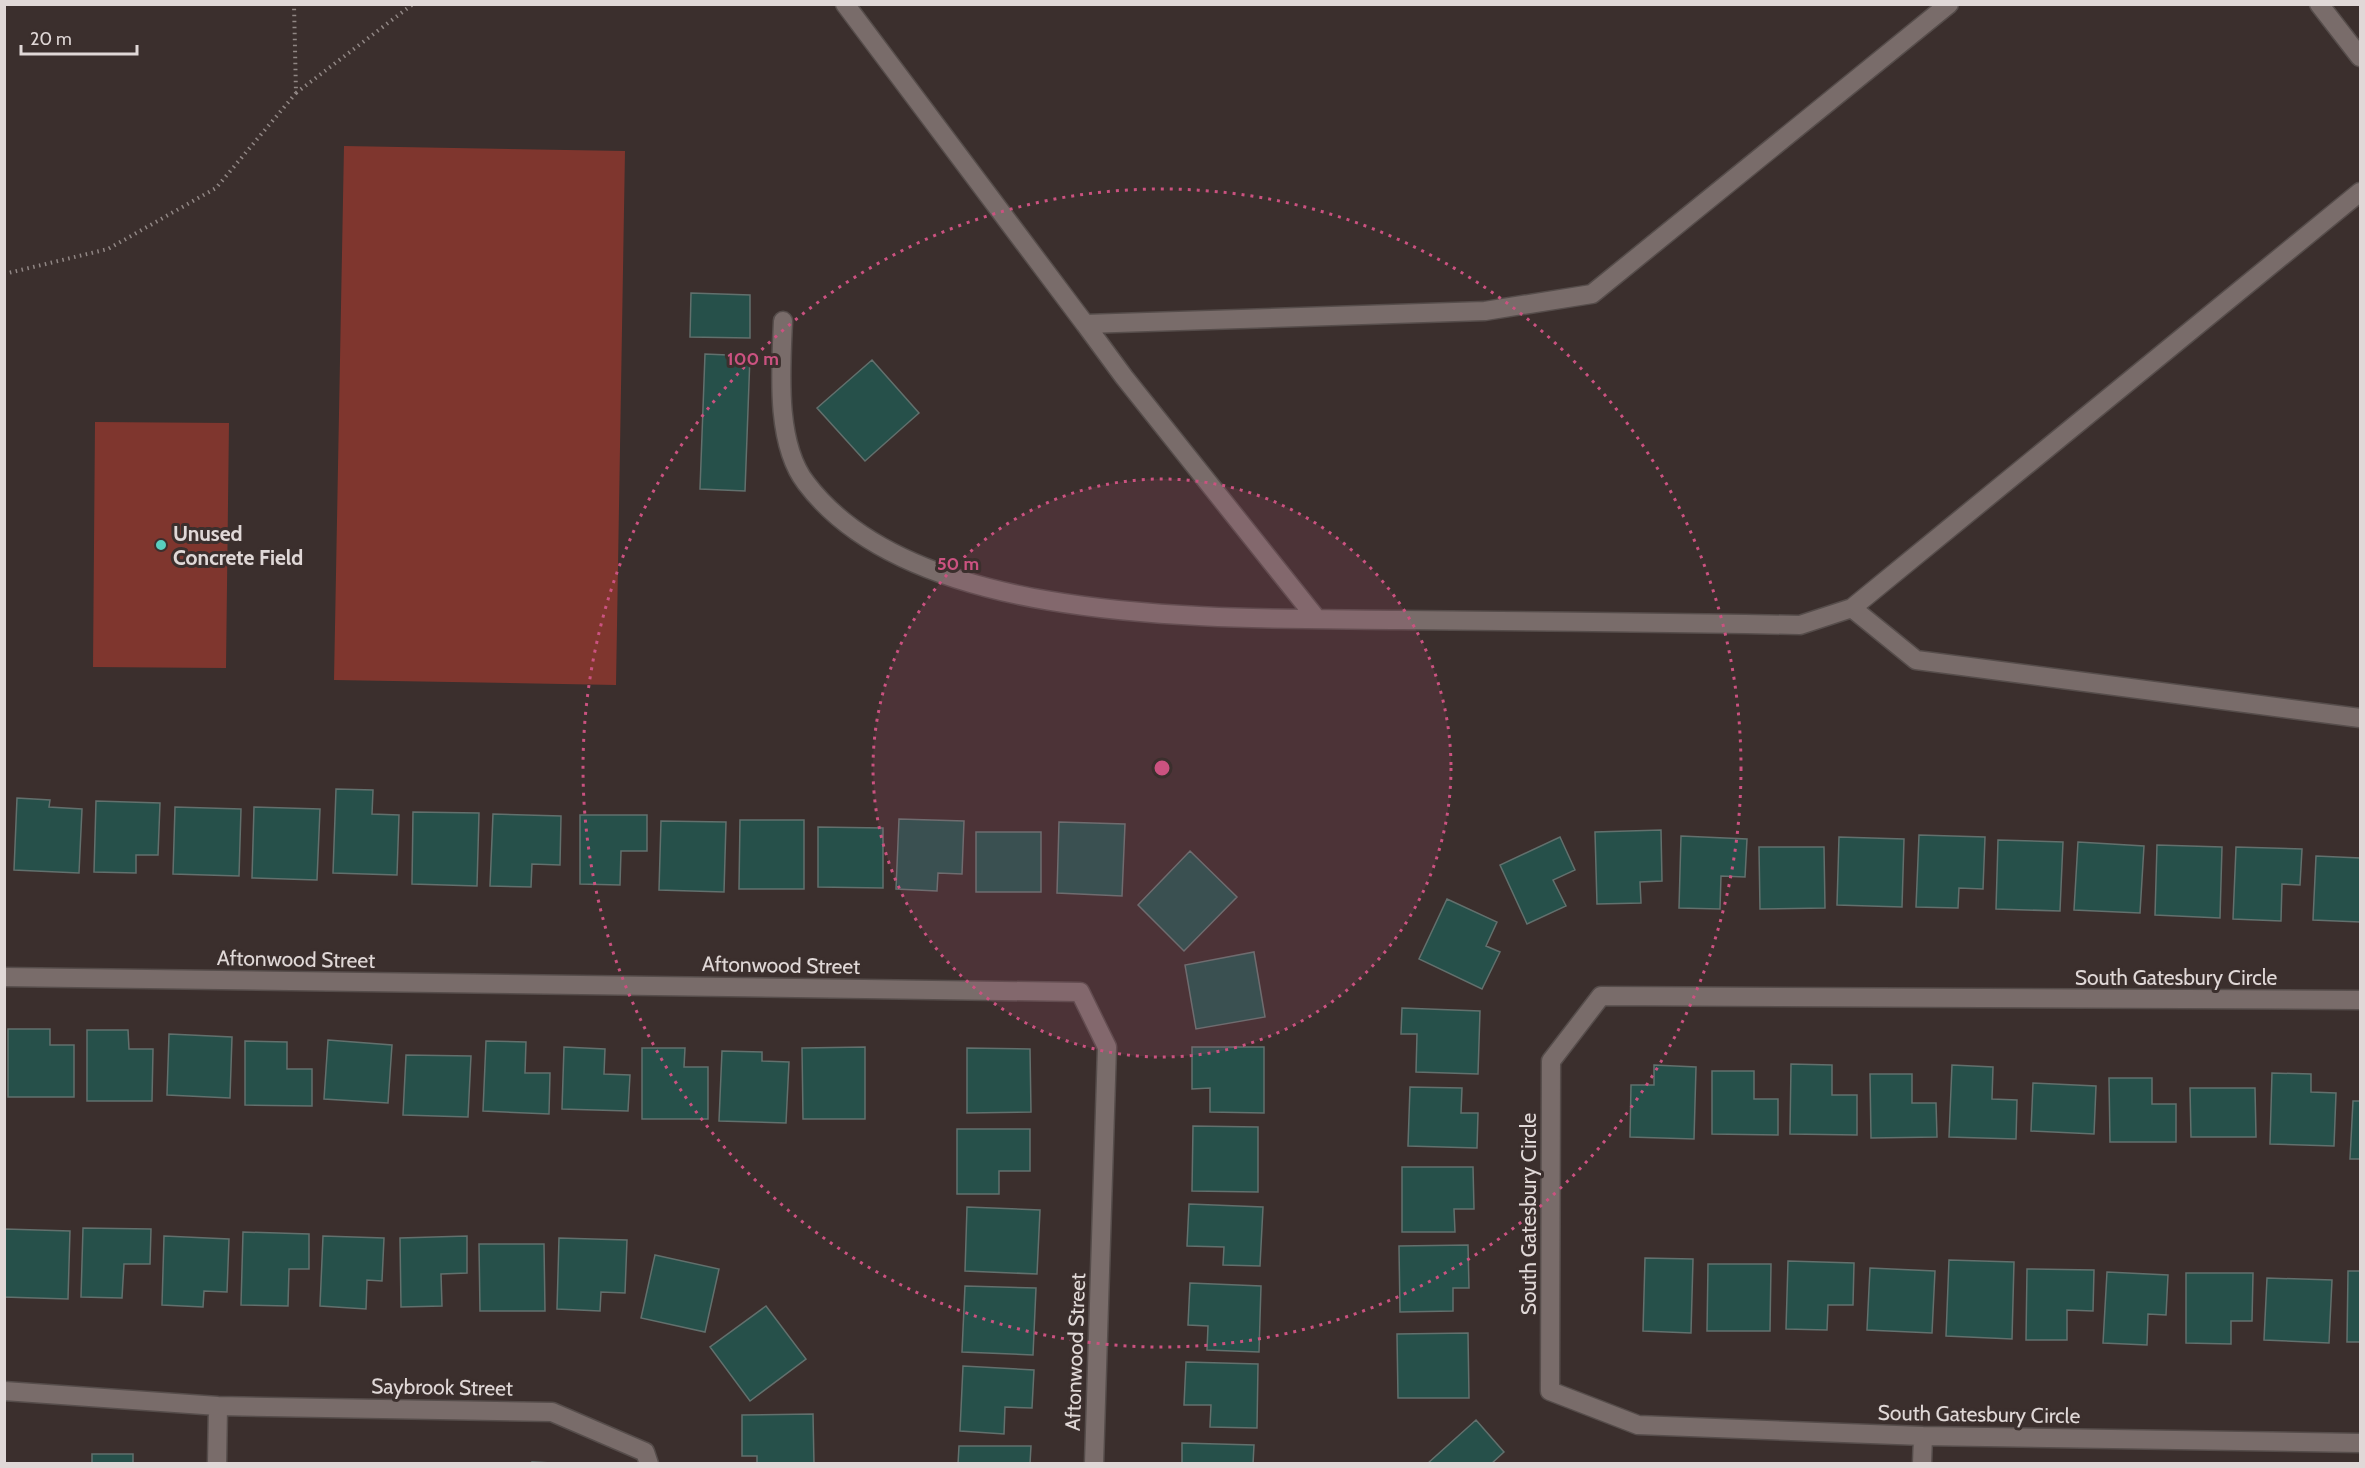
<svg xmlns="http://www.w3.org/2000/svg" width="2365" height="1468" viewBox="0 0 2365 1468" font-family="Cabin,sans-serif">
<rect width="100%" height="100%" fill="#3b2f2d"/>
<path fill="#7f362e" d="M344,146L625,151L616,685L334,680Z
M95,422L229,423L226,668L93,667Z"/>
<path fill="#26504a" stroke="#62706d" stroke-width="1.5" d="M691,293L750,295V338L690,337Z
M705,354L750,356L745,491L700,489Z
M872,360L919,413L865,461L817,408Z
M336,789L373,790L372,814L399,815L397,875L333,873Z
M17,798L50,800L49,807L82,809L79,873L14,870Z
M96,801L160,803L158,855H136V873L94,872Z
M175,807L241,809L239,876L173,874Z
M254,807L320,809L317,880L252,878Z
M413,812L479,813L477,886L412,884Z
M493,814L561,816L560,865L532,864L531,887L490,886Z
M580,815H647V851H621L620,885L580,884Z
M899,819L964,821L962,874L938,873L937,891L896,889Z
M740,820H804V889H739Z
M661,821L726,822L724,892L659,890Z
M1059,822L1125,824L1122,896L1057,893Z
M818,827L883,828V888L818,887Z
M1661,830L1662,881L1640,882L1641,903L1597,904L1595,832Z
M976,832H1041V892H976Z
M1919,835L1985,837L1983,889L1959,888L1958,908L1916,907Z
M1681,836L1747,839L1745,877L1721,876L1720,909L1679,908Z
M1560,837L1575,870L1553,880L1566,906L1527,924L1500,865Z
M1839,837L1904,839L1902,907L1837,905Z
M1998,840L2063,842L2060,911L1996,909Z
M2078,842L2144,846L2140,913L2074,910Z
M2157,845L2222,847L2220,918L2155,915Z
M1759,847H1824L1825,908L1760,909Z
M2236,847L2302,849L2300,885L2282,884L2281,921L2233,919Z
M1190,851L1237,897L1184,951L1138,905Z
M2316,856L2360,858V922L2313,920Z
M1447,899L1497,922L1486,946L1500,952L1482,989L1419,959Z
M1254,952L1265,1017L1196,1029L1185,965Z
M1402,1008L1480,1011L1478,1074L1416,1072L1417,1034H1401Z
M8,1029H50V1045H74V1097H8Z
M87,1030H128L129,1049H153L152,1101H87Z
M169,1034L232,1037L230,1098L167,1095Z
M328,1040L392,1045L388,1103L324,1099Z
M245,1041L287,1042V1069H312V1106L245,1105Z
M486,1041L526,1042L525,1073H550L549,1114L483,1111Z
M564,1047L605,1049L604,1074L630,1075L628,1111L562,1109Z
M865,1047V1119H803L802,1048Z
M1192,1047H1264V1113L1210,1112V1088L1192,1089Z
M642,1048H685L684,1067H708V1119H642Z
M967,1048L1030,1049L1031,1112L967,1113Z
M722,1051L762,1052V1061L789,1062L786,1123L719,1121Z
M406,1055L471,1056L468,1117L403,1115Z
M1791,1064L1832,1065V1095H1857V1135L1790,1134Z
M1654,1065L1696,1067L1694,1139L1630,1137L1631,1085H1654Z
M1952,1065L1993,1067L1992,1099L2017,1100L2016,1139L1949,1137Z
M1712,1071H1754V1099H1778V1135L1712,1134Z
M2272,1073L2311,1074V1092L2336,1093L2334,1146L2270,1144Z
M1870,1074H1912V1103H1936L1937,1137L1871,1138Z
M2109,1078H2152V1104H2176V1142H2110Z
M2033,1083L2096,1086L2094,1134L2031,1131Z
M1410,1087L1462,1088L1461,1113H1478L1477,1148L1408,1146Z
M2190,1088H2255L2256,1137H2191Z
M2353,1101H2360V1159H2350Z
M1193,1126L1258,1127V1192L1192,1191Z
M957,1129H1030V1171H999V1194H957Z
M1402,1167H1473L1474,1209H1454L1455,1232H1402Z
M1189,1204L1263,1207L1260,1266L1223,1265L1224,1247L1187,1246Z
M967,1207L1040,1210L1037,1274L965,1271Z
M83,1228L151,1229L150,1264H124L122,1298L81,1297Z
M5,1229L70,1231L68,1299L4,1297Z
M243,1232L309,1234V1269H289L288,1306L241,1305Z
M164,1236L229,1239L227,1292L204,1291L203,1307L162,1305Z
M323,1236L384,1238L382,1281L367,1280L366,1309L320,1306Z
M467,1236V1273L441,1274L442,1306L401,1307L400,1238Z
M559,1238L627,1240L625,1293L601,1292L600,1311L557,1309Z
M479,1244H544L545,1311H480Z
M1468,1245L1469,1288H1453V1311L1400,1312L1399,1246Z
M655,1255L719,1269L705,1332L641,1318Z
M1645,1258L1693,1259L1691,1333L1643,1331Z
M1949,1260L2014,1262L2012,1339L1946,1336Z
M1788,1261L1854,1263L1853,1305H1828L1827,1330L1786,1329Z
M1708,1264H1771L1770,1331H1707Z
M1870,1268L1935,1271L1932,1333L1867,1330Z
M2027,1269L2094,1270L2093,1311L2067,1310V1340H2026Z
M2348,1271H2360V1342H2347Z
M2107,1272L2168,1275L2166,1315L2148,1314L2147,1345L2103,1343Z
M2186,1273H2253L2252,1321H2231V1344L2186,1343Z
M2267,1278L2332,1280L2329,1343L2264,1340Z
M1190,1283L1261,1286L1259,1352L1207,1350L1208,1326L1188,1325Z
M965,1286L1036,1288L1033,1355L962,1352Z
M766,1306L806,1359L750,1401L710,1347Z
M1468,1333L1469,1398H1398L1397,1334Z
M1186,1362L1258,1364L1257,1428L1210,1427L1211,1405H1184Z
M963,1366L1034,1370L1032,1408L1005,1407L1004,1434L960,1431Z
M813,1414L814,1464H757V1456H742V1415Z
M1476,1420L1504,1452L1491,1464H1427Z
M1182,1443L1254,1445L1253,1464H1182Z
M959,1446H1031L1030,1464H958Z
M92,1454H133V1464H92Z
M532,1462L574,1464H532Z"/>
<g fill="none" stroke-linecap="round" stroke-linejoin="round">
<g stroke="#564d4b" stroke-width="21">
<path id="minor" d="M845,4L1085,324L1485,311L1592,294L1949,4
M2319,4L2360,57
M783,321C781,369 775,443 806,483C917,631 1234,617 1402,620C1516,621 1631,622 1745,624L1800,625L1852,608L1916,660L2360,718
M1085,324L1124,377L1317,619
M1852,608L2360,192
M4,977L1080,992L1107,1047L1094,1464
M2360,1000L1601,996L1551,1061L1550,1391L1638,1425L1923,1436L2360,1443
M4,1391L218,1406L552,1412L645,1452L649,1464
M217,1464L218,1406
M1922,1464L1923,1436"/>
</g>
<path stroke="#918785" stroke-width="4" stroke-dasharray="1.5 4.5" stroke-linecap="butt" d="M296,93L413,4
M4,274L108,249L216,188L296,93L294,4"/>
<use href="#minor" stroke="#796c6a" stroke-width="18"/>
</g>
<circle cx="1162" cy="768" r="289" fill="#cb5280" fill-opacity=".12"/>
<g fill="none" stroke="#cb5280" stroke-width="3" stroke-dasharray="3 6">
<circle cx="1162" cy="768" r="289"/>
<circle cx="1162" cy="768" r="579"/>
</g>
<circle fill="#59cebf" stroke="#3b2f2d" stroke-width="2" cx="161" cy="545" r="6"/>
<g text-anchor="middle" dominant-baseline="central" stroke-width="6" stroke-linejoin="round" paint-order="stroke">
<g font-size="21" font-weight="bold" fill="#e0d8d7" stroke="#3b2f2d" text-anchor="start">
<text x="173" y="533">Unused<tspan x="173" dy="24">Concrete Field</tspan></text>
</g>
<g font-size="21" fill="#e0d8d7" stroke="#3b2f2d">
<text transform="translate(296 959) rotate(1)">Aftonwood Street</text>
<text transform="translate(781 965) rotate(1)">Aftonwood Street</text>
<text x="2176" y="977">South Gatesbury Circle</text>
<text transform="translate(1528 1214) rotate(-90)">South Gatesbury Circle</text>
<text transform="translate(1075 1352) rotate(-88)">Aftonwood Street</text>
<text transform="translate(442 1387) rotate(1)">Saybrook Street</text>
<text transform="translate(1979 1414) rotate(1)">South Gatesbury Circle</text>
</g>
</g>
<circle cx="1162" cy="768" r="9" fill="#cb5280" stroke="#3b2f2d" stroke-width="3"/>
<g font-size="18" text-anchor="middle" font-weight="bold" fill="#cb5280" stroke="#3b2f2d" stroke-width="6" stroke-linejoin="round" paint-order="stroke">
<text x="753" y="365">100 m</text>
<text x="958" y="570">50 m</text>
</g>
<rect width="2365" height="1468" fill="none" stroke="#e0d8d7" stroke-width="12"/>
<path d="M21 45v9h116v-9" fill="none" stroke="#e0d8d7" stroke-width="3"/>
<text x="30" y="45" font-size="18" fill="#e0d8d7" stroke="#3b2f2d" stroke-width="4.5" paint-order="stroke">20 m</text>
</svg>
